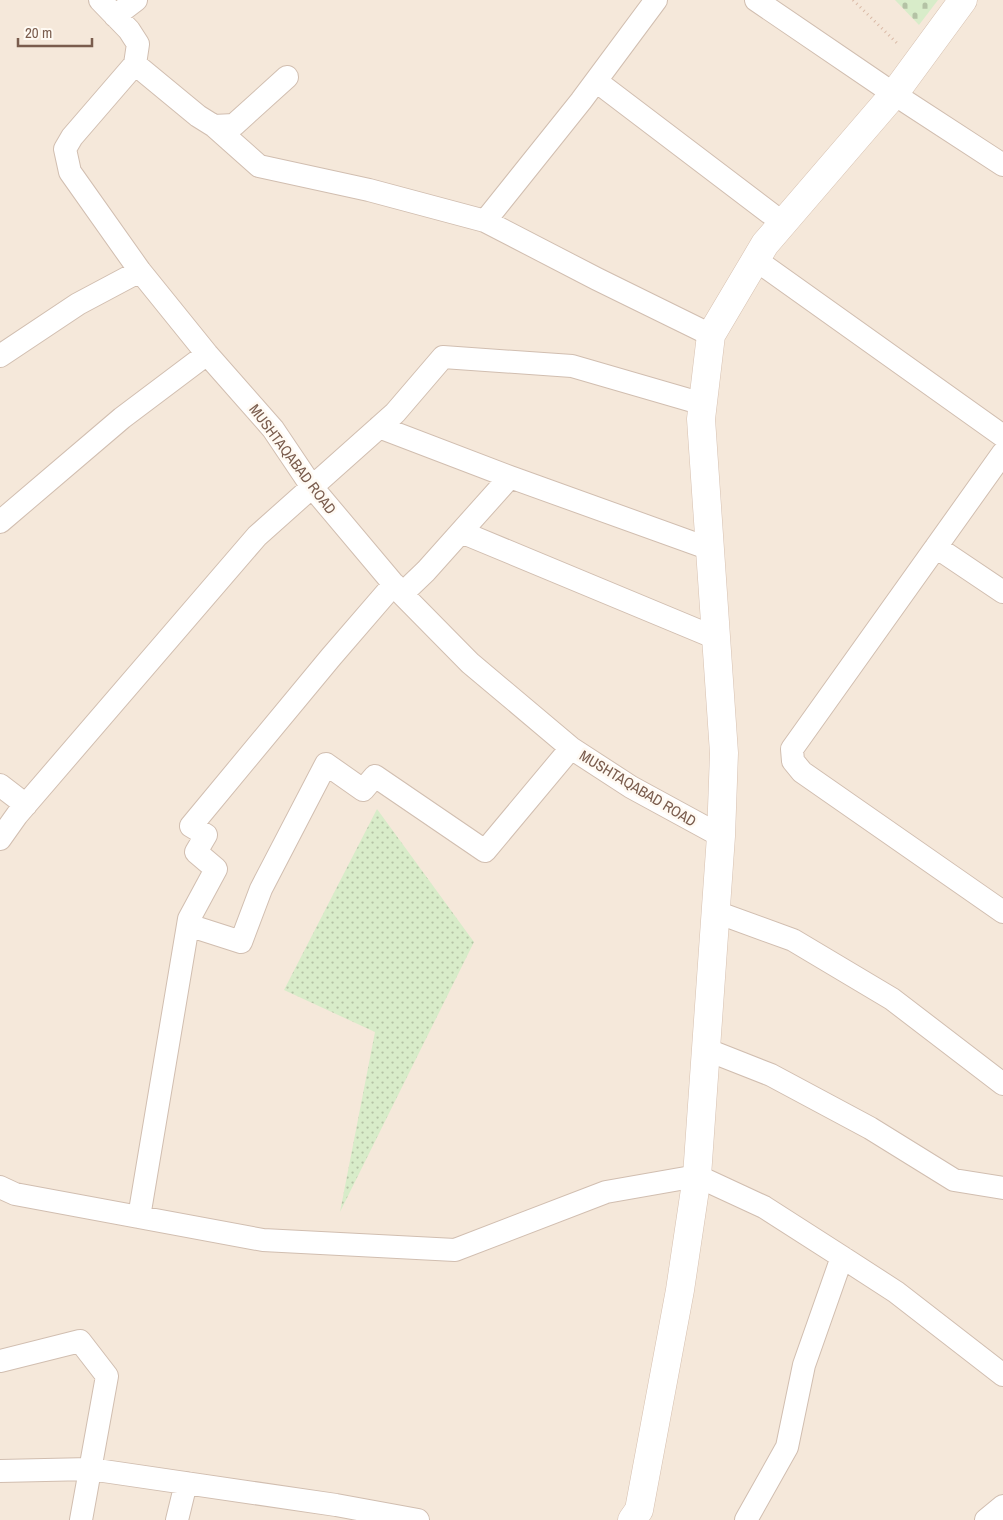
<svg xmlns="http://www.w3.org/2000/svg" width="1003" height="1520" viewBox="0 0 1003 1520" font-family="'Archivo Narrow',sans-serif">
<defs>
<pattern id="grass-dots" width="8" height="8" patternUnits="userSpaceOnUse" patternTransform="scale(1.25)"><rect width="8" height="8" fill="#d8ecc9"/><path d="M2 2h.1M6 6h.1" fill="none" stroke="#b4c2a5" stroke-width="1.8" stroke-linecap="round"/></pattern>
<pattern id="cemetery-stones" width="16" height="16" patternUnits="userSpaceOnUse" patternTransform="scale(1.25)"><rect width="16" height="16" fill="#d8ecc9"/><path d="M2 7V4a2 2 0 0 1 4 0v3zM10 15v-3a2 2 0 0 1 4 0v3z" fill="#b4c2a5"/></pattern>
</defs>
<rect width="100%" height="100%" fill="#fdf6ec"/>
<path fill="#f5e8da" d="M0,0H1003V1520H0Z"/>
<path fill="url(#grass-dots)" d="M377,809L474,942L340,1212L375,1032L284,990Z"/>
<path fill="url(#cemetery-stones)" d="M895,0H938L919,25Z"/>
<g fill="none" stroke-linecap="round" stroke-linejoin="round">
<g stroke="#d1beb0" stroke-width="24">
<path id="street" d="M100,0L129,30L138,44L135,64L72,137L65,149L70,172L140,271L207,354L273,429L312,487L402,594L470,663L571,748L631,787L721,836
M756,0L894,94L1003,165
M115,16L136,0
M135,64L198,116L214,126L234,125L287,77
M596,81L783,223
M214,126L259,166L369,190L485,221L597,279L711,335
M485,221L581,101L656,0
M756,260L1003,436
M0,356L78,304L140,271
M379,427L510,477L710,549
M1003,453L792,749L793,761L802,772L1003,912
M0,522L122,418L207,354
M461,532L716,638
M936,547L1003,592
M402,594L426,571L510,477
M0,785L26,805
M0,839L17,815L257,536L395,413L443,357L572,366L703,404
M716,912L793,940L892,999L1003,1084
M188,925L241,942L261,889L326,764L363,790L375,776L485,851L571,748
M705,1049L771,1075L870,1128L954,1180L1003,1188
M0,1187L15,1194L263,1240L455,1250L606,1192L697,1176L764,1207L842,1257L896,1292L1003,1375
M139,1217L189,919L216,869L196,852L206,835L191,826L331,657L394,584
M0,1361L80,1341L107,1376L81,1520
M0,1471L90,1469L336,1505L418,1520
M177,1520L186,1483
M746,1520L787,1447L804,1365L842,1257
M986,1520L1003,1506"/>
</g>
<g stroke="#d6c0b0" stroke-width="29">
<path id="secondary" d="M632,1520L639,1510L680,1290L697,1176L721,836L724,753L701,419L711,335L765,244L894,94L963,0"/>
</g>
<path stroke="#d9b8a5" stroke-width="3" stroke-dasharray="1 4" stroke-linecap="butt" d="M853,0L899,45"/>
<use href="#street" stroke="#fff" stroke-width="22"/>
<use href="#secondary" stroke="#fff" stroke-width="28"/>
</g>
<g text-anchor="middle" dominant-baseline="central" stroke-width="5" stroke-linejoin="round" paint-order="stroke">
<g font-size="15" fill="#7a5c4d" stroke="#fffaf3">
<text transform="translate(293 459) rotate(53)">MUSHTAQABAD ROAD</text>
<text transform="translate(638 788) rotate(31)">MUSHTAQABAD ROAD</text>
</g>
</g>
<path d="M18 38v8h74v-8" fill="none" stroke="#7a5c4d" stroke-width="2.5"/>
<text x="25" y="38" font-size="15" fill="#7a5c4d" stroke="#fffaf3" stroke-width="4" paint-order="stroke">20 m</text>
</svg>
